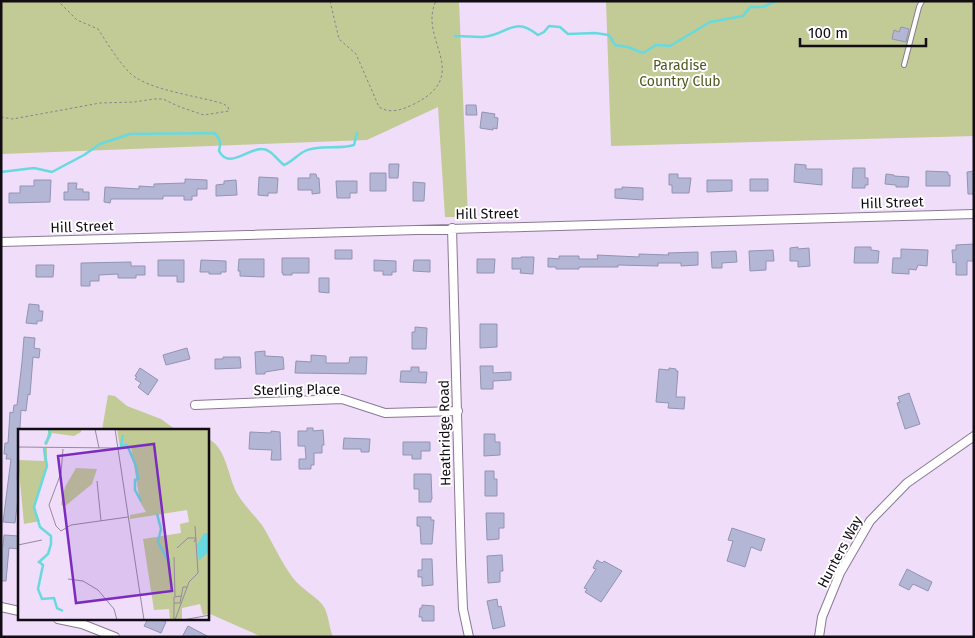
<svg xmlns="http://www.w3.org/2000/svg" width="975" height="638" viewBox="0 0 975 638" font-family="'Fira Sans',sans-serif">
<rect width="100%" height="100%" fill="#efddfa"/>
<path fill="#c2ca96" d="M1,1H459L468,217H445L438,107L367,140L1,154Z
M606,1H974V136L611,146Z
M108,395L115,396L127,406L161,419L176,430H102Z
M208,439C227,447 228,479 238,495C245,506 254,515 262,525C273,543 281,562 293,578C302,590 317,596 324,607C329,616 329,628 333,637H262L208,613Z"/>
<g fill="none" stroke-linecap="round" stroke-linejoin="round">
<path stroke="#68dadf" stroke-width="2.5" d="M455,36C465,36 474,37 483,37C508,35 513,15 538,35L544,32L549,26L560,27L568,34L595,33L609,35L615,45L628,47L643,53L656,45L670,46L710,22L743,16L750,7H763L776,1
M1,172L34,168L52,172L84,155L100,144L130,134L214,133C221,139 221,143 219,151C229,170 248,148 262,149C271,149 277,160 284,165C293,161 297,155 305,151C319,144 338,150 354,145L357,133"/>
</g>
<path fill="#b3b6d4" stroke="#9294b2" d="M901,27L909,29L906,42L892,39L894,30L899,32Z
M466,105H476L477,115H466Z
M482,112L495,114L494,117L498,118L497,129L493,128V130L480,128Z
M389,164H399L398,178H389Z
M795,164L806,165V169H822V185L794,182Z
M853,168H865V178H868V185H865V188H852Z
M926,171L948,172V175H950V186H926Z
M974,171V194H968L967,172Z
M370,173H386V191H370Z
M310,174H316L317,178H319L320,193L312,194V190H298V178H310Z
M669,174H678V178H691L689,193H672V185H669Z
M886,174L894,175V176L909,177L908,187H896V185L885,184Z
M259,177L278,178L277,193H268V196L258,195Z
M185,179L207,180V189H197V196H192V200H184V196H163V199H111L110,203L104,202L105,187L139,189V186L154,187V184L185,183Z
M750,179H768V191H750Z
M34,180H51L50,202L9,203V193H20V186H34Z
M236,180L237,195L216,196V185L224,184V181Z
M707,180H732V191L707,192Z
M336,181H357V193H350V198H337Z
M413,182L425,183L424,201H413Z
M68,183H77L76,189H83V192H89V200H64V192H68Z
M622,187L643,188V200L615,198V189H622Z
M974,244V261H967V275H956V262L953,263L952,250H956V245Z
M798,247V249L809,248L810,266L798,267V261H790V248Z
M855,247H871V250L879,251L878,263H854Z
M901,249L928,250L927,266L918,265L916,270L909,269V274L892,273L893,258H901Z
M335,250H352V259H335Z
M773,250L774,261H766V270L750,271L749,251Z
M736,251L737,262L722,263V268H712L711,252Z
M698,252V265L681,266V263H658V266L618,265V267H579V269H556V267H548V258L559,259V256H579V259H598L597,255L639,257V254L669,255L668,253Z
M521,257H534L533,274L520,273L521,269H512V258H521Z
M282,258H309V273H292V275H283V273H282Z
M239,259H264V277L240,276V271H238Z
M477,259H495L494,273H477Z
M158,260H184V282H177V276H158Z
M201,260L226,261V272H221V274H209V272H200Z
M374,260L396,261V272H392V275H383V271H374Z
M414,260H430V272L413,271Z
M131,262V266H145V275H136V278H118V274L99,275V281H90V286H81V263Z
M36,265H54L53,277H36Z
M319,278H329V293L319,292Z
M29,304L39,305V311H43L42,321H37V324L26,323Z
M480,324H497V347L480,348Z
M415,327L427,328L426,349H412V332H415Z
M24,337L35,338L34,348L40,349L39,358L33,357L30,395L28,394L26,411L21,410L17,479L19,489L15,523L3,522L11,459H6L7,454H4L5,443H8L10,412L13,413L14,405H17L22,362Z
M187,348L190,359L166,365L163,355Z
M265,351V356L283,357L284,369L265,372V374H256L255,352Z
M311,355L326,356V363H349L350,357H367L366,374L295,373L296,361L311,362Z
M223,357H240L241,368L215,369V359H223Z
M480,366H493V373L511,372V380L493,381V389H481Z
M411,367H419V372H427L426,383L400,382L401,371H411Z
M140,368L158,380L148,395L138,387L141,383L135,379L137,377L135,376Z
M669,368L676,369V371H678L676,397H685L684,409L668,408L669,403L656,402L659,369L669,370Z
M909,393L920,424L905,429L897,403L900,402L898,397Z
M307,428H313V431L323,430L324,445H322V453H314V465H311V469H299V459H306L305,446H298V431H307Z
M271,431L280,432L281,460H271L272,450L249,449L250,432L271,433Z
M484,434H495V442H500V455L484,456Z
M344,438L370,439L369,452H361V449H343Z
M403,442H430V451H421V459H412V455H403Z
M485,471H494V479H497V496H485Z
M414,474H431L432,499H431V502H419V489H414Z
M486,513H504V528H499V539L487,540Z
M417,517H431V520H434L432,544H421L420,526H417Z
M732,528L765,539L761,551L751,547L745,567L727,561L733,541L728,540Z
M4,535L19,536V549L9,548L6,581H1V546H3Z
M502,555L503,571H500V582L488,583L487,556Z
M422,559H432L433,585L422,586V577H418V570H422Z
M597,560L602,563L604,561L622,571L601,602L585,592L587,589L584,588L596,569L593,568Z
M907,569L932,582L928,591L913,584L909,590L899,585Z
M497,599L498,607L501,606L505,626L493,629L487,601Z
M422,605L434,606V621H422V617H419L420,608H422Z
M148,619H160L166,622L161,633L144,626Z
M188,626L209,637H182Z"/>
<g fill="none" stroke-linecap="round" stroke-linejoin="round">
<g stroke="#8a7993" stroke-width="6">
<path id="lane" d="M904,65L919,7L922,1"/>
</g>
<g stroke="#8a7993" stroke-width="10">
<path id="street" d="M452,228L461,560L463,609L469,637
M1,242L974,214
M195,405L342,399L385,413L458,411
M1,607L19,611
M58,619L82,624L115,637
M819,637L822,617L840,573L870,521L907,483L974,436"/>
</g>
<path stroke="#8c7f93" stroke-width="1" stroke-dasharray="2.5 2.5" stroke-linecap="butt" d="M330,1L339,39L356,54L379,107C390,114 401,110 412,105C475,75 417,40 436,1
M1,117L13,119L100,103L134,102L154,99H163L180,107L204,115L229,111L228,107L224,104C199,96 147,90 130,73C117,60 108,44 98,29L77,20L58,1"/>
<use href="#lane" stroke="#fff" stroke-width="4"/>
<use href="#street" stroke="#fff" stroke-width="8"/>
</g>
<g text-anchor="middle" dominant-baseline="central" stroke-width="4" stroke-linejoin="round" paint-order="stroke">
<g font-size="14" fill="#51571e" stroke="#fff">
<text x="680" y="65">Paradise<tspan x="680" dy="16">Country Club</tspan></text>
</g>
<g font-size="14" fill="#120c15" stroke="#fff">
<text transform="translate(892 203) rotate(-2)">Hill Street</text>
<text transform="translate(487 214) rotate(-1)">Hill Street</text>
<text transform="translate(82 227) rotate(-2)">Hill Street</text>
<text transform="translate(297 390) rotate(-1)">Sterling Place</text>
<text transform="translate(445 433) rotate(-91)">Heathridge Road</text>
<text transform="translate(840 552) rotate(-62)">Hunters Way</text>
</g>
</g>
<g transform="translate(18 429)">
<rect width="191" height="191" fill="#efddfa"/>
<path d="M31,0H63V3L56,7L34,4L29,16H27ZM99,0H191V185L185,186L182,175L164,179V190L152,191L151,180L136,181L125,110L163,104L162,95L171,93L169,81L112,90V86L128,83L122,73L113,18L102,19ZM25,19H29V39L16,78L22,92L6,95L0,31L26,32ZM58,39L79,40L74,55L46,78L43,75L47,58Z" fill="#c2ca96"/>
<path d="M186,104H191V122L181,132L179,116Z" fill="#68dadf"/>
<path fill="none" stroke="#68dadf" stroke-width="2.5" d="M105,6L103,17L109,16L118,37L120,50L117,51V61L123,72M27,15L32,6L31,0M26,19L29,37L16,78L22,98L33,107V115L30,125L21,133L25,136L20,160L24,170L36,169L39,179L45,182M139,85L143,100L140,113L152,135"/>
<path fill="none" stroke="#97899e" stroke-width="1" d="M77,0L81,19M97,0L126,191M0,18L100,19M45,20L43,44L31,76L38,97L43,102L53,96L110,88M79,52L83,92M0,116L24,111M159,119L170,109H178L176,113M156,128L157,167M50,150L65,152L80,161L96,180L99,191M156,174H162L165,158H169M156,190V168L163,167M157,191L171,153L180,144L177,97M165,191L192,186"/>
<path fill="#7b2cbf" fill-opacity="0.15" stroke="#7b2cbf" stroke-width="2.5" d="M136,15L154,162L58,174L40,27Z"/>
<rect width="191" height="191" fill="none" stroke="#120c15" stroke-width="2.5"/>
</g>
<rect width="975" height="638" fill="none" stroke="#120c15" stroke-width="5"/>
<path d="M800 38v8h126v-8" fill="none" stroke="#120c15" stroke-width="2.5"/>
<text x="808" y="38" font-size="15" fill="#120c15" stroke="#ffffff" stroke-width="4" paint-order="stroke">100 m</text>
</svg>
